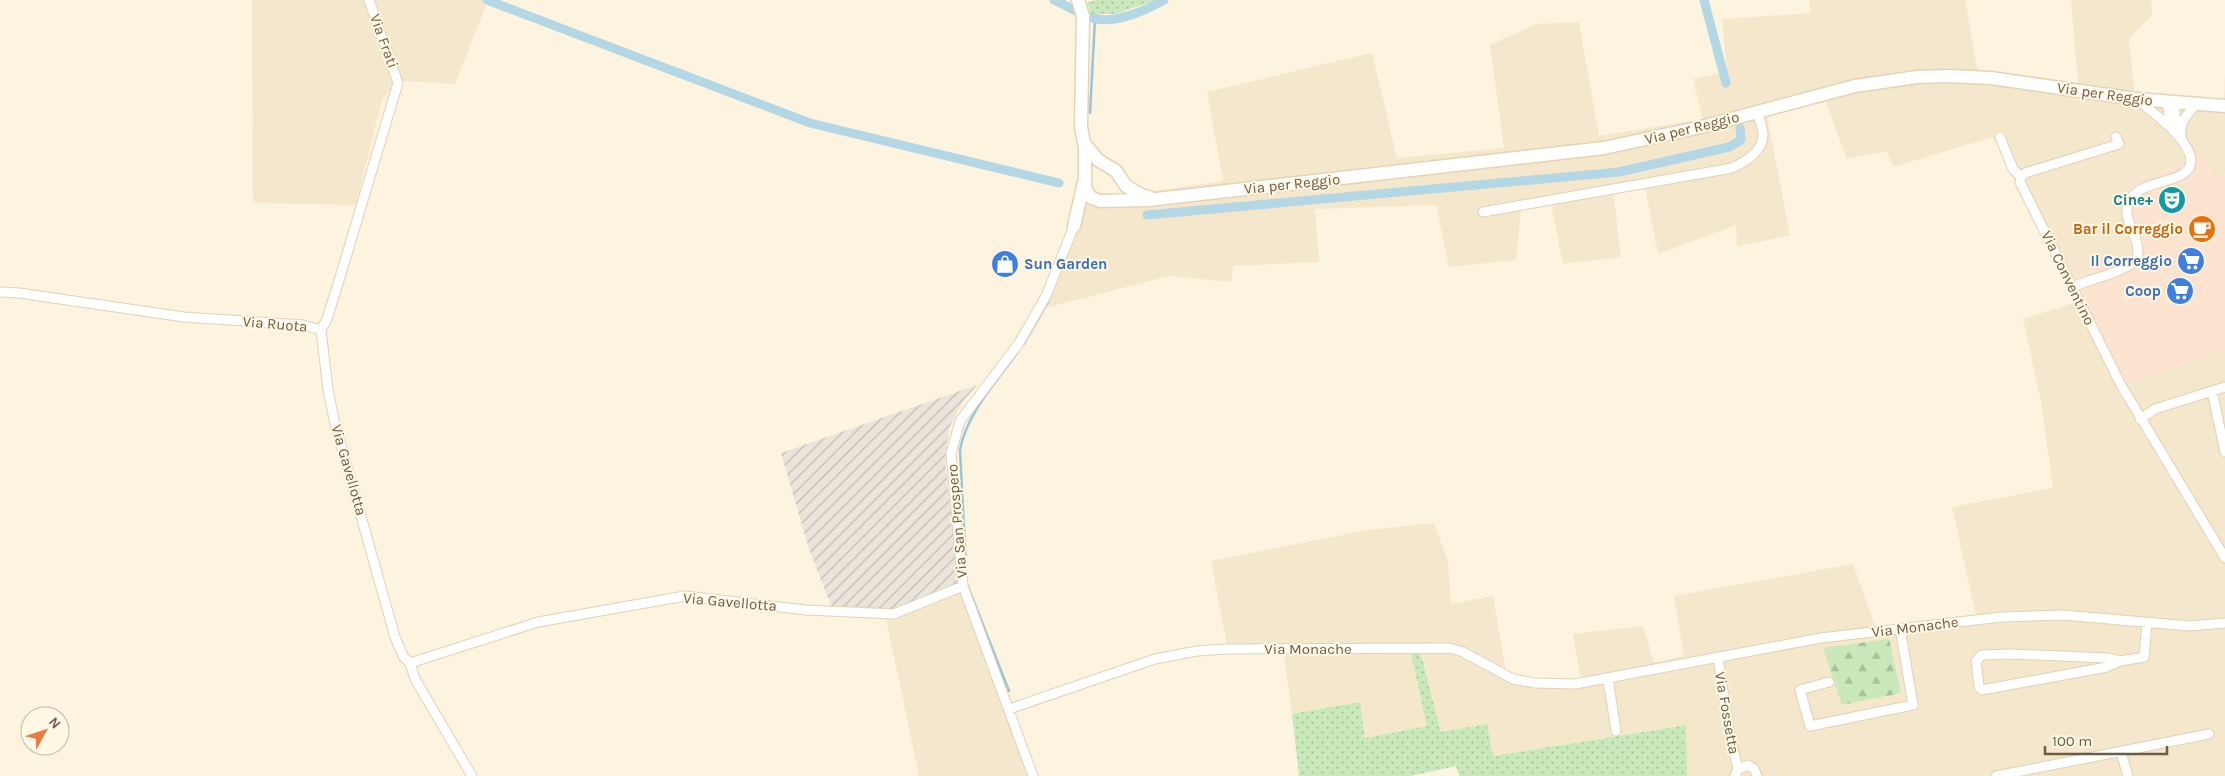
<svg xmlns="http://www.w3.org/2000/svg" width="2225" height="776" viewBox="0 0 2225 776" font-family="Karla,sans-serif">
<defs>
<pattern id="industrial-furrows" width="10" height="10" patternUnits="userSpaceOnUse" patternTransform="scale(1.25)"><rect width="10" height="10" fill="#eae4da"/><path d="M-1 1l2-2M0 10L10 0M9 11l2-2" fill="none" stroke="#c2bcb3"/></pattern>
<pattern id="grass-dots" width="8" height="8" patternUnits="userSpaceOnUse" patternTransform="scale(1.25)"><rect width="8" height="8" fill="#c9e9bd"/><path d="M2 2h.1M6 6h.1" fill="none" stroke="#a8c09b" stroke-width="1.8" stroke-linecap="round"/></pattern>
<pattern id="forest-firs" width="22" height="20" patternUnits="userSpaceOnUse" patternTransform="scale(1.25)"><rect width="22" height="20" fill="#c9e9bd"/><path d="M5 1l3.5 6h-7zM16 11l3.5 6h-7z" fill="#a8c09b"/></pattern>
</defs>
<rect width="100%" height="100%" fill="#fcf4de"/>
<path fill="#f4e7cc" d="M252,0H488L455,84L403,81L382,99L356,205L253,203Z
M1809,0H1965L1978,74L2078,84L2071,0H2151L2152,15L2129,38L2134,91L2224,100L2225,74V175L2216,177L2163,174L2127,188L2136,251L2064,282L1993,137L1893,167L1887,151L1847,159L1822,92L1766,110L1790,235L1737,247L1736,225L1658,254L1644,181L1613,190L1621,257L1563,264L1551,204L1521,210L1516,260L1449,267L1436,205L1315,209L1319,262L1233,266L1231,282L1169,276L1033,311L1088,203L1098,199L1223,181L1207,92L1372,53L1397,158L1504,148L1490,45L1537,24L1579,22L1599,136L1703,119L1693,79L1727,72L1722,19L1810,13Z
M2074,303L2119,387L2225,350V776H1687L1685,725L1492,756L1441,732L1421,649L1410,651L1427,726L1365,738L1359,702L1292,714L1283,647L1227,646L1211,561L1368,530L1434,523L1448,562L1451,604L1493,596L1506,671L1522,679L1581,680L1573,634L1643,626L1654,663L1684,656L1674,596L1853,564L1876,630L1976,616L1952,507L2053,488L2041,401L2023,319Z
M966,586L1029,776H919L885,614Z"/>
<path fill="#fde4d1" d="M2202,155L2216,177L2225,175V350L2119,387L2064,282L2136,251L2120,202L2127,188Z"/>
<path fill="url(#industrial-furrows)" d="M977,385L961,404L949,428L945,462L955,544L966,586L885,614L832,608L809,549L781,453Z"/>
<path fill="url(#grass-dots)" d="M1097,0H1156L1115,14H1091L1087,2Z
M1420,649L1441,732L1487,724L1493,756L1686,725L1687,776H1459L1456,766L1411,776H1299L1292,714L1360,702L1365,738L1427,726L1410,650Z"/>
<path fill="url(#forest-firs)" d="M1889,639L1901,693L1842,705L1823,648Z"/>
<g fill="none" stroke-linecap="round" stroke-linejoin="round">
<path stroke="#99c5d7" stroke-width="2.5" d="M1090,113L1095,19
M1023,345L1049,300
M966,568L960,450C967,413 995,384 1017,353
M967,584L1009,691"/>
<path stroke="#b3d7e5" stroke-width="9" d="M487,0L810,123L1059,183
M1054,0C1066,5 1077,13 1089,17C1113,26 1144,11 1164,0
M1704,0L1726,83
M1147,215L1619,172L1729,147L1741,140L1740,128"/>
<g stroke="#e0d1ba" stroke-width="11">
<path id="street" d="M2167,103L2171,127
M2175,104V116L2180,128
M2000,137L2013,169L2021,177L2020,182L2121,385L2225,558
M2181,137C2179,123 2186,116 2195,105
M2021,177L2025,173L2119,144L2116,137
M1483,212L1732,168C1745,162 1763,151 1763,135C1763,128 1759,118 1757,112
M2072,287C2093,278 2119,274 2137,260C2137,256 2138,252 2138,248C2136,234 2123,218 2128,204C2135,183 2167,184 2183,174C2213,155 2149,109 2137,100
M0,292L19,293L184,317L303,325L321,330
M321,330L328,390L335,424L395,637L403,656L410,663L538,622L685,596L806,610L894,614L963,586
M321,330L327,319L341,274L398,83L369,0
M2212,391L2225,452
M2140,419L2155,409L2225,387
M1718,657L1729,731L1738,769
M2120,661L2107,658L2012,654L1982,655L1976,661L1979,687L1982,690L2107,667L2120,661L2144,657L2147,623
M410,663L415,679L472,776
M1608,679L1616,731
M1829,682L1800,690L1810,726L1913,705L1900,628
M1009,709L1155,659L1197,651L1225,649L1449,648L1463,652L1513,679L1535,683L1575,684L1821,638L2001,617L2063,615L2190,626L2225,623
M2121,752L2128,776
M1033,776L963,586L951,453L960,421L1019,343L1046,296L1074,226
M1735,776L1738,769L1748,765L1754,769L1757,776
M1996,776L2209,734"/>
</g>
<g stroke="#e5d3b8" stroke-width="15">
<path id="secondary" d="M1078,0L1083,16L1081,127L1085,148V188L1090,197L1100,201L1148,200L1604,148L1701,127L1855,86L1917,77L1949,76L1991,78L2136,99L2225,106
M1084,143L1098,160L1116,171L1126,186L1141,195L1149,197
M1074,226L1084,182"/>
</g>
<use href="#street" stroke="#fff" stroke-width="9"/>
<use href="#secondary" stroke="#fff" stroke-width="12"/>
</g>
<defs>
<g id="theatre-disc" transform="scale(1.4375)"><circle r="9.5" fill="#0f9aa8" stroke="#fff8e4"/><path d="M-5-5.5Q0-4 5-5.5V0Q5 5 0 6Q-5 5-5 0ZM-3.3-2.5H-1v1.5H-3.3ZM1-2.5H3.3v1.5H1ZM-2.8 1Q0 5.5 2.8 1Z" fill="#fff"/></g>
<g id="cafe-disc" transform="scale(1.4375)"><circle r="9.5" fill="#e8710a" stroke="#fff8e4"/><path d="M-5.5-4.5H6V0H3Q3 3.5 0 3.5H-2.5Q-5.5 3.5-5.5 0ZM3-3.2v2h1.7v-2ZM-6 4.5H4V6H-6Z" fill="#fff"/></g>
<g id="supermarket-disc" transform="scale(1.4375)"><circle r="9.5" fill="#3f7fe0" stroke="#fff8e4"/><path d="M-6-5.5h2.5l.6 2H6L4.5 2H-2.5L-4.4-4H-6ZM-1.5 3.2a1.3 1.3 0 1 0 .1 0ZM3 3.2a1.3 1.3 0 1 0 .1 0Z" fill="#fff"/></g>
<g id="shop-disc" transform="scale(1.4375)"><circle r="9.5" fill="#3f7fe0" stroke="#fff8e4"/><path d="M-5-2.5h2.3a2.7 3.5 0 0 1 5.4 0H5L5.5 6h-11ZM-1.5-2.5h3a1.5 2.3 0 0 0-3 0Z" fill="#fff"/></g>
</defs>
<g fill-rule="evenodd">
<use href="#theatre-disc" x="2172" y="200"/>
<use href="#cafe-disc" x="2202" y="229"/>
<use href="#supermarket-disc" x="2191" y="261"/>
<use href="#shop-disc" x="1005" y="264"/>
<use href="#supermarket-disc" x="2180" y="291"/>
</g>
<g text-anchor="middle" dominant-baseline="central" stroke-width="4" stroke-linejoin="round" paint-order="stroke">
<g font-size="15" fill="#715b46" stroke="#fff8e4">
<text transform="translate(384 41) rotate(70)">Via Frati</text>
<text transform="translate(2105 94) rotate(8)">Via per Reggio</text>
<text transform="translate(1692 128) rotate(-14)">Via per Reggio</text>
<text transform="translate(1292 184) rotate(-6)">Via per Reggio</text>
<text transform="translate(2068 278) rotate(64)">Via Conventino</text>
<text transform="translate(275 324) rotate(5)">Via Ruota</text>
<text transform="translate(349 470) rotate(74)">Via Gavellotta</text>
<text transform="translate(957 521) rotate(-95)">Via San Prospero</text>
<text transform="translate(730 602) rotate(5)">Via Gavellotta</text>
<text transform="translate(1915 627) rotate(-7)">Via Monache</text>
<text x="1308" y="649">Via Monache</text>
<text transform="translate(1727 713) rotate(80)">Via Fossetta</text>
</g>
<g font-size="15" font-weight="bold" fill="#0d838f" stroke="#fff8e4" text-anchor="end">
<text x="2153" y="200">Cine+</text>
</g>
<g font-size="15" font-weight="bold" fill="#c56008" stroke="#fff8e4" text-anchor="end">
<text x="2183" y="229">Bar il Correggio</text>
</g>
<g font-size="15" font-weight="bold" fill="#366cbe" stroke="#fff8e4" text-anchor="end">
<text x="2172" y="261">Il Correggio</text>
<text x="1024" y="264" text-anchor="start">Sun Garden</text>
<text x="2161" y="291">Coop</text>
</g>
</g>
<g transform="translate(45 731) rotate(50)"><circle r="24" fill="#fff8e4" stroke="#c6b9a5"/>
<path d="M0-4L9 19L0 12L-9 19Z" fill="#e87c41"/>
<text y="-8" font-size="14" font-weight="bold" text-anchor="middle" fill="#715b46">N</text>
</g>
<path d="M2045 746v8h122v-8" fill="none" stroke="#715b46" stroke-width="2.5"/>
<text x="2052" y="746" font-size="15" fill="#715b46" stroke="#fff8e4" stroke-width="4" paint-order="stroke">100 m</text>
</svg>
